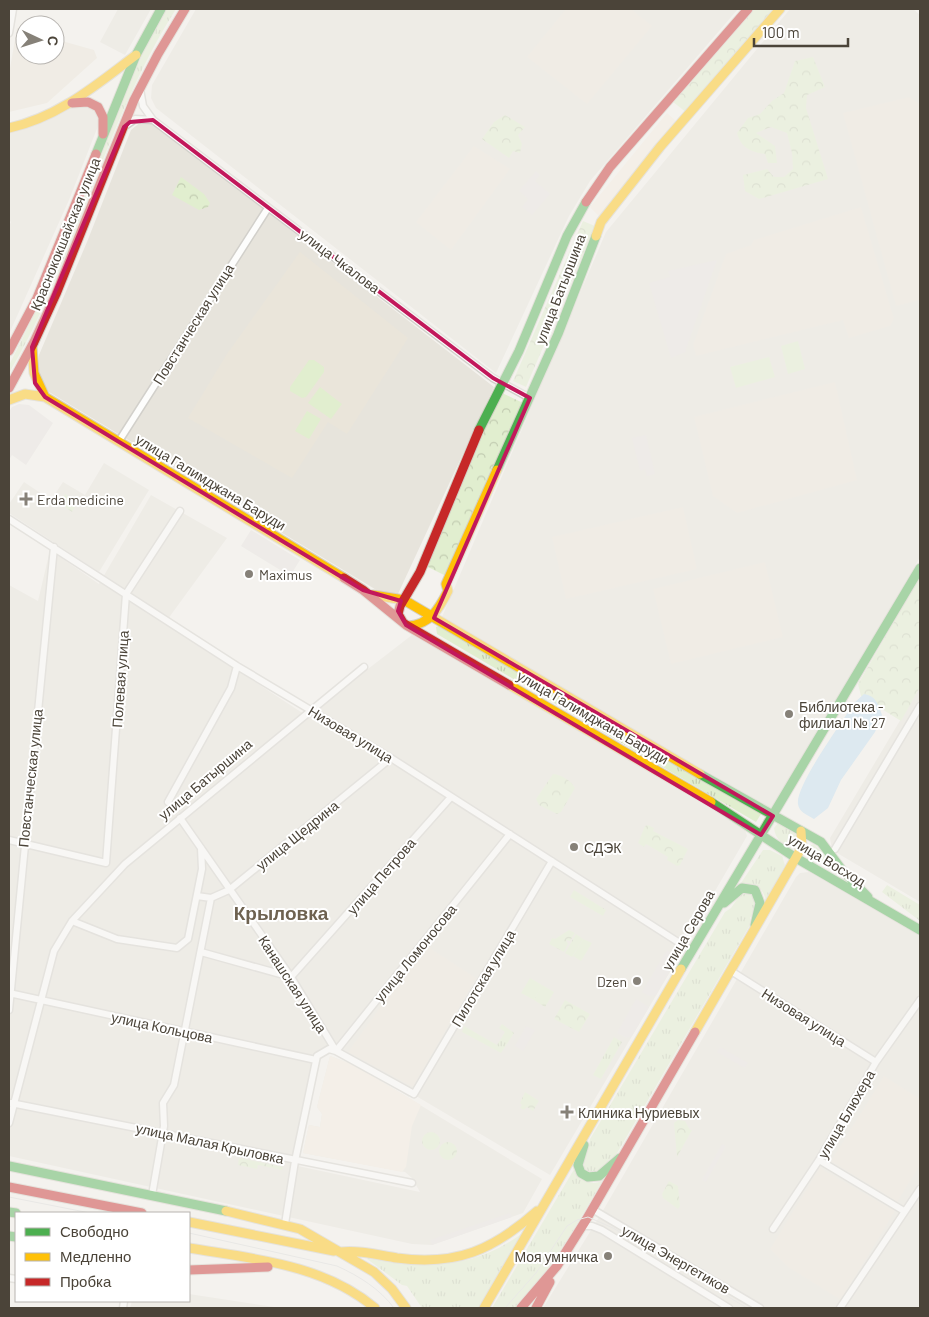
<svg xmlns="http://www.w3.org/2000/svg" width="929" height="1317" viewBox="0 0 929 1317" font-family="Barlow,sans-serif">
<defs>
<pattern id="grass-tufts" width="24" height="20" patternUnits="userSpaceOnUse" patternTransform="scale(1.25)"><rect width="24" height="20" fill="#e1eecf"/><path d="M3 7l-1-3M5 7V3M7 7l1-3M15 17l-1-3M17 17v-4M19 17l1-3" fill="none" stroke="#c3cdb2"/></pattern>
<pattern id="forest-crowns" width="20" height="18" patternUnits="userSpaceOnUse" patternTransform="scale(1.25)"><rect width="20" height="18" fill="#e1eecf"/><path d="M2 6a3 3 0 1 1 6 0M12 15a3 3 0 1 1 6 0" fill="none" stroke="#c3cdb2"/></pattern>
</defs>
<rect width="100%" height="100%" fill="#f4f2ee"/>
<path fill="#e7e4dc" d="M118,9H151L125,55L100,42Z
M196,9H738L590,181L569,216L496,373L156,108L151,98L152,85Z
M790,9H913L920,15V557L774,806L764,809L442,617L606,232Z
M87,103L97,108L100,121L69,200L9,334V226L11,222L9,220V131L73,105Z
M142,121L152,123L494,387L397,596L388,597L49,392L38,374L39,355L87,242L131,130Z
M104,463L149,490L99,572L9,513V504L24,482L51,500L63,482L85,495Z
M151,495L227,538L165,623L307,716L412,635L427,643L429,639L734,818L745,830L747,836L679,953L677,960L550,1175L411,1093L409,1097L337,1049L314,1058L293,1165L420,1192L412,1178L405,1172L303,1153L309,1125L320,1127L322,1114L317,1107L330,1056L354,1065L542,1179L523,1213L432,1245L412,1244L9,1156V585L38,601L50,550L99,584Z
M920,687V902L832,850L830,838Z
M809,872L920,936V1184L918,1188L837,1308H543L601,1214L796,877L800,873Z
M920,1195V1308H844Z
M189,1294L281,1308H130L132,1301H189Z"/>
<path fill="#f3ebdf" d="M667,113L677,122L599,216L590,207Z
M330,1056L354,1065L421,1105L412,1126L406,1167L402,1172L303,1153L309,1125L320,1127L322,1114L317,1107Z"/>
<path fill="#eae5da" d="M566,9H631L652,26L587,104L527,57Z
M17,28L25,30V55H55V39L94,50L97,58L47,103L9,112V74Z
M909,97L920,104V300L896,306L843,113Z
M474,146L510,169L451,250L416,222Z
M861,207L894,319L890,326L849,338L843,320L696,356L693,345L726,254L751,245L754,240Z
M300,252L408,338L347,434L328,422L292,478L188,418L227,354Z
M835,382L857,480L737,513L713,496L694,417Z
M683,507L697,569L566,599L552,537Z
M765,562L783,637L671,664L653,589Z
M425,945L476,978L413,1087L348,1052Z
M884,1076L920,1099V1165L897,1202L831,1161Z
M820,1168L895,1211L841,1300L788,1267L770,1249Z"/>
<path fill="url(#grass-tufts)" d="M166,9H176C104,122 77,258 9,373V365C48,291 77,212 109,134C126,92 143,48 166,9Z
M442,625L761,814L756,822L437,634L436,627Z
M778,823L796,833L798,845L795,849C784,847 775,839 774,828Z
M814,844L843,875L842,877L807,856L811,845Z
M763,850H770L782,856L785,865L766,901C763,887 753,880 739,886Z
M887,885L920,905V921L882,892Z
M574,890L606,910L603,916L570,897Z
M742,892H752L758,905L750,918V925L616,1155L609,1160L598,1175C569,1170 588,1156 590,1139L725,912L731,908Z
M502,1024L514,1033L501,1053L462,1032L464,1026L497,1045L505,1032L499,1028Z
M614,1037L622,1042L601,1079L593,1075Z
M576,1166C581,1178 587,1187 602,1181C576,1226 551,1270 516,1308H492Z
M524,1232L481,1308H422L407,1286L402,1285L367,1259L369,1257C429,1268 473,1270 524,1232Z"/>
<path fill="url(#forest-crowns)" d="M753,9H776L687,113L673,102Z
M813,57L825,87L807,95L806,108L828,179L759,199L745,191L743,175L767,169L774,177H784L793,169L792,153L787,133L771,127L756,133L775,146L777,163H768L765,154C751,152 741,148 737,133L748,118L760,114L772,101L784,93L795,61Z
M505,115L525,127L518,135L522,144L520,153L513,151L509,158L482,139L494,122Z
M181,177L204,194L210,203L208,207L199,210L172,195Z
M583,221L595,226L526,387L513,381Z
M500,392L523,403L446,576L426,566Z
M65,494L78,503L72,512L59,503Z
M920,577V687L901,721L861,696L858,684Z
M553,774C560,774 572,781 575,788L561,812L557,814L539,805L536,799Z
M648,825L654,828L653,831L688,849L680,865L677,866L667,860L668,857L646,844L644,847L638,843L645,826Z
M569,930L575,933L570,941L566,940L568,944L564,952L549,944L552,938L555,939Z
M576,934L583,939L572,957L565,953Z
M542,985L554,992L545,1007L534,1000Z
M565,1000L590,1014L579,1032L554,1019Z
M525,1092L539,1101L533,1111L527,1107L524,1110L520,1108L522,1105L520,1103Z
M678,1120L685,1121L690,1130H692L677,1157L674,1123Z
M422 1141a9 9 0 1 1 18 0a9 9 0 1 1-18 0Z
M439 1151a9 9 0 1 1 18 0a9 9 0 1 1-18 0Z
M239,1158L283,1167L282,1170L258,1165L257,1169L238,1165Z
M669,1181L678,1186L680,1206L678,1209L663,1198L662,1194Z"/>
<path fill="#e1eecf" d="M798,341L805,369L788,374L781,346Z
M769,357L775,377L736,388L730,367Z
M309,360H314L324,367V372L306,397L302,398L290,391V387Z
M320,387L342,404L331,419L308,403Z
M307,411L321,419L309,439L295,431Z
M583,939L592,943L581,961L573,956Z
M530,978L542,985L534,1000L521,993Z"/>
<path fill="#e6e3df" d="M536,171L540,175L535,181L550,194L532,215L522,207L528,199L519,191Z
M717,260L685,352L671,358L649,283L670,277L668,271Z
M19,404L29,405L53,423L26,465L12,455L9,460V412L12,407Z
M646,435L655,474L647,476L645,469L640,471L632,438Z
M251,530L300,560L290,576L241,546Z
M667,950L678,957L656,995L649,996L642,992Z
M636,999L649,1007L632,1036L627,1038L617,1033Z
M526,1026L535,1030L523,1051L515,1046Z
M720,1047L748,1063L745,1068L717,1052Z
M722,1144L726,1146L706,1182L702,1180Z
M510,1213L512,1217L432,1245L430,1240Z"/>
<path fill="#c0ddf1" d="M864,694C876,696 878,704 882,715L875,732L841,780L828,808L814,819C807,815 799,812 798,804C795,786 843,721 854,703Z"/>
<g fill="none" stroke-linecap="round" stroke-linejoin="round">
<g stroke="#d2d0cb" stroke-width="9">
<path id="street" d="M9,33L13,9
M140,89L143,106L153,120L493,378L530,398
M125,126L135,119L153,120
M119,441L268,208
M9,519L237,666L391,758L692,951
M168,802L231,688L237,666
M180,818L291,977L336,1051L414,1094L552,861
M9,840L106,863L126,594L180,511
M835,849L920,706
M197,896L211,898L229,890L391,758
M72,921L117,939L177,948L188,939L202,869L201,848
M201,952L291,977L451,797
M731,971L876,1062
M9,993L316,1060
M9,1010L54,547
M11,1103L412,1183
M9,1123L54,951L72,921L125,864L364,667
M819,1160L904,1211
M152,1195L164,1126L163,1103L174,1085L211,898
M592,1209L760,1308
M285,1224L295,1161L317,1056L329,1049L336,1051L510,834
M582,1226H592L602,1230L729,1308
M773,1229L819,1160L876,1062L920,1000
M9,1278L16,1279
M123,1308L124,1301
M840,1308L920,1189"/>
</g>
<g stroke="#d3cfc5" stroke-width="11">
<path id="fast" d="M96,154L136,55L161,9
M479,430L519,351L567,236L586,202
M497,470L558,334L596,236
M700,774L821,842L842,870L868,897
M711,802L796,858L920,930
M724,903L742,888L755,890L760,903L755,925
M681,969L920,568
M584,1145L578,1165L581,1173L588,1177L599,1176L620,1158
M9,1166L226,1211
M9,1212L16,1213
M9,1236L16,1237"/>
</g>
<g stroke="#d3cfc5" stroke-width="11">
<path id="slow" d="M9,128C59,117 96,85 136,55
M596,236L601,222L660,147L780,9
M32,347L34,373L45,397
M9,400L25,394L45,397L344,578
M373,595L404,600L700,774
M409,626C430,624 439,609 448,591L446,584L497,470
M509,685L711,802
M695,1032L802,847L801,831
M226,1211L300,1229L374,1272L392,1289L406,1308
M189,1222L334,1251
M189,1248C254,1259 323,1264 375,1308
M340,1252C360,1250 378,1255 397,1258C457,1266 493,1250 537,1211
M484,1308L681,969"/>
</g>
<g stroke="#d3cfc5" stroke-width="11">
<path id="jam" d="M72,103L88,102L98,107L103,117V134
M586,202L610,167L748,9
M9,351L37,298L96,154
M9,388L34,342L56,294L134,100L158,54L185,9
M344,578L363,590L406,625L509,685
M402,621L398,614L400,606L420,572L479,430
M9,1187L142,1213
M189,1270L268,1267
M521,1308L557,1266L586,1220L695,1032
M536,1308L550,1282"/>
</g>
<use href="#street" stroke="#fdfdfc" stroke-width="6"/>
<use href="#fast" stroke="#4caf50" stroke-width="9"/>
<use href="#slow" stroke="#ffc107" stroke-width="9"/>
<use href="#jam" stroke="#c62828" stroke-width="9"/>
<path stroke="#dbdbda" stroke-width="1" d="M9,1197L90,1213
M189,1233L337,1266C359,1276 380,1289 394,1308
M505,1308L536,1273L567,1226L577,1220L588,1217L613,1228L747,1308"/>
</g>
<path d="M0 0H929V1317H0ZM153,120L493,378L530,398L434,618L773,816L761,835L406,625L398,611L401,601L363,590L45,397L35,383L32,347L124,127L130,122Z" fill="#f4f2ee" fill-opacity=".55" fill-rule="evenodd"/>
<path fill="none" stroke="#c2185b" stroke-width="4" stroke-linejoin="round" d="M153,120L493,378L530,398L434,618L773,816L761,835L406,625L398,611L401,601L363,590L45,397L35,383L32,347L124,127L130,122Z"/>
<g fill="#868178" stroke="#fff" stroke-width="2">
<path d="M23.5 491.5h5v5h5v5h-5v5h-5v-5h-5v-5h5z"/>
<circle cx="249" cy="574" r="5"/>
<circle cx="789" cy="714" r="5"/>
<circle cx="574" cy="847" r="5"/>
<circle cx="637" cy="981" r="5"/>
<path d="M564.5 1104.5h5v5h5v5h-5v5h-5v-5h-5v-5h5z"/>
<circle cx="608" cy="1256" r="5"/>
</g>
<g text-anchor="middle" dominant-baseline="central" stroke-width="4" stroke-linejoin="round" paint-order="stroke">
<g font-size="14" fill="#4b4439" stroke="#fff">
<text transform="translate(65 234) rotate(-68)">Краснококшайская улица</text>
<text transform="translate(340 261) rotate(37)">улица Чкалова</text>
<text transform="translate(560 289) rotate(-69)">улица Батыршина</text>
<text transform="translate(193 324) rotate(-58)">Повстанческая улица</text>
<text transform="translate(211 482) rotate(31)">улица Галимджана Баруди</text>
<text transform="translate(120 679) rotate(-86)">Полевая улица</text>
<text transform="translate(593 717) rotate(30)">улица Галимджана Баруди</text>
<text transform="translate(351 734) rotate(31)">Низовая улица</text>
<text transform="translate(30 778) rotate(-84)">Повстанческая улица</text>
<text transform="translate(205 779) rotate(-40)">улица Батыршина</text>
<text transform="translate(297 835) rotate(-39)">улица Щедрина</text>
<text transform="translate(827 860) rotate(31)">улица Восход</text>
<text transform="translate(381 876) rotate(-49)">улица Петрова</text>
<text transform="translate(688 930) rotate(-60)">улица Серова</text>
<text transform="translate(415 953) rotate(-51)">улица Ломоносова</text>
<text transform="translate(483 978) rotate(-59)">Пилотская улица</text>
<text transform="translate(293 984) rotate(57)">Канашская улица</text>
<text transform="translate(804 1017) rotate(32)">Низовая улица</text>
<text transform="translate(162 1027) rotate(12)">улица Кольцова</text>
<text transform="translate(846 1114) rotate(-60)">улица Блюхера</text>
<text transform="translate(210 1143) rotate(12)">улица Малая Крыловка</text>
<text transform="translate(676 1259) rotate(30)">улица Энергетиков</text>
</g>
<g font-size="14" fill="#4b4439" stroke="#fff" text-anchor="start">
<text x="37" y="499">Erda medicine</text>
<text x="259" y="574">Maximus</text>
<text x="799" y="706">Библиотека -<tspan x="799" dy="16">филиал № 27</tspan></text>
<text x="584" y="847">СДЭК</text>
<text x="627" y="981" text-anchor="end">Dzen</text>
<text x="578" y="1112">Клиника Нуриевых</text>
<text x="598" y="1256" text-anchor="end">Моя умничка</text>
</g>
<g font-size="19" font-weight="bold" fill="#6e6250" stroke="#fff">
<text x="281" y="912">Крыловка</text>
</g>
</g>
<rect width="929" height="1317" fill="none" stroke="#4b4439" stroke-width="20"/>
<rect x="15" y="1212" width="175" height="90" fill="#ffffff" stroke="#b7b4b0"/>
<rect x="25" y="1228" width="25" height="8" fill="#4caf50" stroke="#b7b4b0"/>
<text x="60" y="1237" font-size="15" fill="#4b4439">Свободно</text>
<rect x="25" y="1253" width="25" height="8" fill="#ffc107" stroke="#b7b4b0"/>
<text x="60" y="1262" font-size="15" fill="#4b4439">Медленно</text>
<rect x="25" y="1278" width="25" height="8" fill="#c62828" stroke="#b7b4b0"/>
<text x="60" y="1287" font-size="15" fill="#4b4439">Пробка</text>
<g transform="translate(40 40) rotate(94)"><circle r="24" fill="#ffffff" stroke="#b7b4b0"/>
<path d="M0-4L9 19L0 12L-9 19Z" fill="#868178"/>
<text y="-8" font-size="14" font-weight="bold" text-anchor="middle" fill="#4b4439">С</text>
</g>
<path d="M754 38v8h94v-8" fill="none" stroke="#4b4439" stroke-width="2.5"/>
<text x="762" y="38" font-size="15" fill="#4b4439" stroke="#ffffff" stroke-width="4" paint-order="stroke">100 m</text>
</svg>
